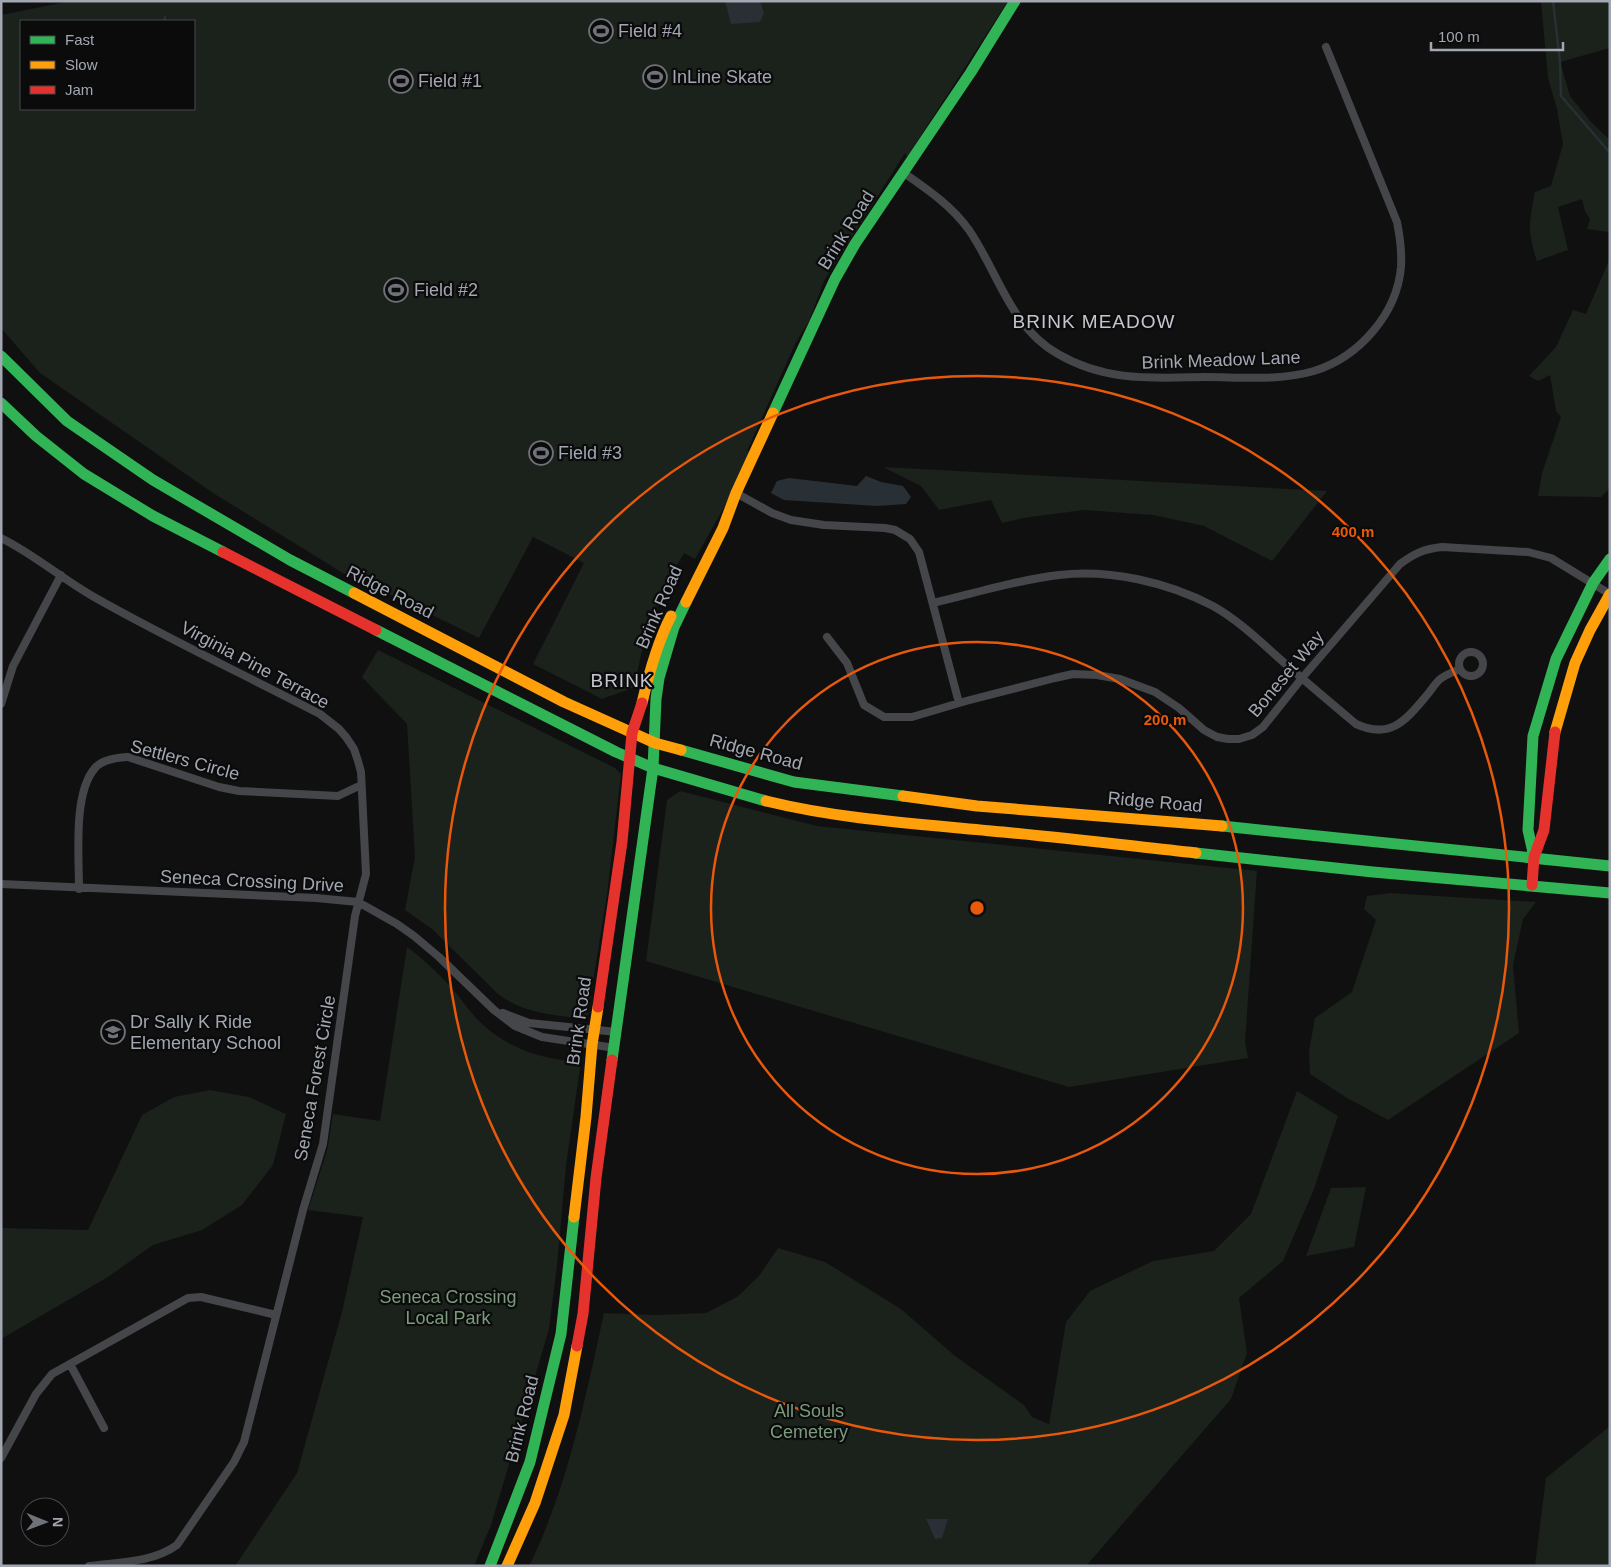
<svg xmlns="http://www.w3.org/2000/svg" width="1611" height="1567" viewBox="0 0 1611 1567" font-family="Arial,sans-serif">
<rect width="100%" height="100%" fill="#101011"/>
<path fill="#1b211b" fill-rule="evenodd" d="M71,1H1008L907,157L905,153L824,281L809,321L796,342L747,451L755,452L695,559L684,553C659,595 642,638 635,687L602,699L533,664L584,563L533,537L479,638L352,576L351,578L213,493L40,373L1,328V15ZM21,21H194V109H21Z
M1539,1H1610V48L1560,62L1570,96L1591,122L1610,140V234L1608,232L1587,229L1590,219L1585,211L1582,199L1558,207L1568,250L1537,261C1527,231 1529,222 1535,192L1551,186L1563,144L1557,109L1548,78L1541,2Z
M1610,258V488L1601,497L1538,496L1542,473L1561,417L1556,411L1550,375L1538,381L1529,376L1556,347L1573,310L1586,314Z
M883,467L1327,491L1272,561L1204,526L1153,515L1084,510L1023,518L1002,523L991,500L939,510L921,486Z
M378,650L615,768L621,774L607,895L587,1019C556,1015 524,1014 498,994L432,929L405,910L415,857L407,724L362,677Z
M680,791L817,826L1257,871L1245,1042L1248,1058L1069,1087L646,961L667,800Z
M1390,893L1536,902L1523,919L1513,965L1519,1033L1388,1120L1347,1098L1310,1074L1309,1051L1315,1018L1352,992L1376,920L1364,909L1367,896Z
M407,947C422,958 437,972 450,986C460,997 468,1010 479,1021C506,1048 540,1058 576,1062L580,1068L566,1166L557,1265L549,1329L491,1525L474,1566H235L297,1473L342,1312L363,1217L308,1210L327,1151L333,1114L380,1121Z
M210,1090L249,1097L286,1114L273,1165L242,1205L202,1230L153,1245L108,1277L1,1339V1228L88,1230L142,1115L174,1097Z
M1297,1091L1338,1116L1314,1189L1283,1261L1239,1298L1247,1353L1231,1399L1086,1566H529C568,1487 585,1399 604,1313L656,1315L706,1313L737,1297L759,1276L778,1248L825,1262L901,1309L955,1356L1024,1405L1032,1417L1049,1424L1066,1322L1090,1291L1153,1261L1214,1251L1251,1214Z
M1366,1187L1354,1247L1306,1256L1331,1188Z
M1610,1426V1566H1535L1546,1478Z"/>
<path fill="#283035" d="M725,1H760L764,13L760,22L731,24Z
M866,476L881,482L903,486L911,497L906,504L877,506L784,500L771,493L777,481L789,478L857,486Z
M926,1519H948L942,1538L935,1539Z"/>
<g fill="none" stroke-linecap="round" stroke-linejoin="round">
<path stroke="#283035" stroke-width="2.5" d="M1553,1L1560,62L1561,96L1610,153
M164,21L165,17"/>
<path stroke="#454649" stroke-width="8" d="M904,173C927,189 952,206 969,230C998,272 1010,327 1058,354C1106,382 1152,378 1205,377C1240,377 1280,381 1314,371C1359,357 1397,314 1401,267C1402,251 1400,237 1397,222L1326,47
M736,493L772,513L791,520L824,525L885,528L895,530L910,539L919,552L959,703
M1,538C34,554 62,579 94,597C168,639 245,675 320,714L339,729L346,737L354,749L358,761L361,772L366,874L355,916L323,1144L303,1210L244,1442L234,1462L177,1545C152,1563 118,1562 89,1566
M933,603C975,593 1017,580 1059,575C1110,569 1167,582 1213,606C1238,620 1260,641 1281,660C1306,682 1331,703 1356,724C1391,740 1406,720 1427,695C1431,690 1435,684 1439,680C1445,675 1453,672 1460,669
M827,637L847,663L864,705L884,717H912L966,701L1055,678L1073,674L1097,675L1120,679L1155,692L1179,708L1204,730L1217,737L1228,739H1239L1252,735L1263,727L1302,678L1400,564C1415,553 1424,549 1442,547L1528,552L1551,558L1610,594
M1459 664a12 12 0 1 1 24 0a12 12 0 1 1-24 0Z
M1,704L13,666L61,575
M1,884L316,898L358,902L397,924L414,936L439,957L494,1010L515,1026L542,1037L615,1048
M79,889C79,855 73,793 95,768C103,759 117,758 128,757L219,787L239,791L338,796L361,785
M503,1013L529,1023L617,1032
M70,1364L104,1428
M1,1458L36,1394L52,1374L188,1298L201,1297L276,1315"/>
<path stroke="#30b455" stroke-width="11" d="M1,356L67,421L153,480L290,560L354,593
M1,403L36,436L84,474L153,516L223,552
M773,413L835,279L855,244L971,72L1015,1
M376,630L616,752L653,768L766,801
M681,750L794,782L903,796
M1222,826L1610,866
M1196,853L1373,872L1610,893
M1534,857L1528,830L1533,736L1556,659L1593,583L1610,559
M612,1060L653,768L656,699L659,678L674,627L686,602
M490,1566L530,1462L561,1334L574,1217"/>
<path stroke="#ff9f0a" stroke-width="11" d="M354,593L564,702L655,743L681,750
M686,602L723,528L736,493L773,413
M642,703C649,673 657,643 671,616
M1555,732L1575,663L1590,630L1610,594
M903,796L977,806L1222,826
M766,801C844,820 923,824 1003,832C1067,838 1132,846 1196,853
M574,1217L586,1117L592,1045L598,1007
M507,1566L535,1503L564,1415L577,1346"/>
<path stroke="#e5322d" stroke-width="11" d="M223,552L376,630
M1532,885L1534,857L1544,830L1555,732
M598,1007L622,842L632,733L642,703
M577,1346L583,1314L596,1178L612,1060"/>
</g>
<g fill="none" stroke="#e8590c" stroke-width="2.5">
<circle cx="977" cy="908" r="266"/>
<circle cx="977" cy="908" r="532"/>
</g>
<defs>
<g id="stadium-ring" transform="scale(1.25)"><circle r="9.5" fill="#0b0b0c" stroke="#6f7279" stroke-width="1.5"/><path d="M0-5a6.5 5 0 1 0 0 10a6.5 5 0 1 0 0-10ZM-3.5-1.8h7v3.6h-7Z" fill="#6f7279"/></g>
<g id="school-ring" transform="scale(1.25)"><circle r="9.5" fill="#0b0b0c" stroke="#6f7279" stroke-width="1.5"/><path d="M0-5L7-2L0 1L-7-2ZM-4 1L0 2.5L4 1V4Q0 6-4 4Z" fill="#6f7279"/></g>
</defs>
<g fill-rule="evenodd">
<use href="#stadium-ring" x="601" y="31"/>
<use href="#stadium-ring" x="655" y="77"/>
<use href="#stadium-ring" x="401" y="81"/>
<use href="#stadium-ring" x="396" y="290"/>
<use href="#stadium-ring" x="541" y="453"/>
<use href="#school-ring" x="113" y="1032"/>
</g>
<g text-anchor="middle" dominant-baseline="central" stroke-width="4.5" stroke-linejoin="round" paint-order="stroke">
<g font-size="18" fill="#a2a7b1" stroke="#0b0b0c" text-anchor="start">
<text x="618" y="31">Field #4</text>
<text x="672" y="77">InLine Skate</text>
<text x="418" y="81">Field #1</text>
<text x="414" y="290">Field #2</text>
<text x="558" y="453">Field #3</text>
<text x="130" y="1022">Dr Sally K Ride<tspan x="130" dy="21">Elementary School</tspan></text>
</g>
<g font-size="18" fill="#a2a7b1" stroke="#0b0b0c">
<text transform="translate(846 230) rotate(-58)">Brink Road</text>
<text transform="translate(1221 360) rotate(-2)">Brink Meadow Lane</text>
<text transform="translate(390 592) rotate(27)">Ridge Road</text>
<text transform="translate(659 607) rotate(-66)">Brink Road</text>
<text transform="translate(255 665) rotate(28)">Virginia Pine Terrace</text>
<text transform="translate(1286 674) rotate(-50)">Boneset Way</text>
<text transform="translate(756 752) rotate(15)">Ridge Road</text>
<text transform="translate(185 760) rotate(15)">Settlers Circle</text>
<text transform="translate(1155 802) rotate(5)">Ridge Road</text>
<text transform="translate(252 881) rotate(3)">Seneca Crossing Drive</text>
<text transform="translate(579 1021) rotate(-82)">Brink Road</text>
<text transform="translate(315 1078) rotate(-80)">Seneca Forest Circle</text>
<text transform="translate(522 1419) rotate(-76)">Brink Road</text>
</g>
<g font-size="18" fill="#7a9c7c" stroke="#0b0b0c">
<text x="448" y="1297">Seneca Crossing<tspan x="448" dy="21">Local Park</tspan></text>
<text x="809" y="1411">All Souls<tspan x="809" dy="21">Cemetery</tspan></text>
</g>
<g font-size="19" letter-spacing="1" fill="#c3c6ce" stroke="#0b0b0c">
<text x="1094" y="321">BRINK MEADOW</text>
<text x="622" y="680">BRINK</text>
</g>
</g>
<circle cx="977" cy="908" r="8" fill="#e8590c" stroke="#0b0b0c" stroke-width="2.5"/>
<g font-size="15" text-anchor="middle" font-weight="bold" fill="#e8590c" stroke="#0b0b0c" stroke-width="4.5" stroke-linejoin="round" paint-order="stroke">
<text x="1353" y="537">400 m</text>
<text x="1165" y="725">200 m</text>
</g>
<rect width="1611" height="1567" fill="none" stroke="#a2a7b1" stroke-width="5"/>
<rect x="20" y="20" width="175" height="90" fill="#0b0b0c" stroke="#47494e"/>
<rect x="30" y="36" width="25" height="8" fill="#30b455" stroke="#47494e"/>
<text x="65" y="45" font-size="15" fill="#a2a7b1">Fast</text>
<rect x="30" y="61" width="25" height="8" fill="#ff9f0a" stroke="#47494e"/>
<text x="65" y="70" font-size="15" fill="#a2a7b1">Slow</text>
<rect x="30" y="86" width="25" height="8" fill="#e5322d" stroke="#47494e"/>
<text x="65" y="95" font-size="15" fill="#a2a7b1">Jam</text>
<g transform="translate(45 1522) rotate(91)"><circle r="24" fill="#0b0b0c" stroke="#47494e"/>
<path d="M0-4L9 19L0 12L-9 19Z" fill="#6f7279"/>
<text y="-8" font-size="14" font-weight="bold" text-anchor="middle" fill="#a2a7b1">N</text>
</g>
<path d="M1431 42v8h132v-8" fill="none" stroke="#a2a7b1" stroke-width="2.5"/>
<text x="1438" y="42" font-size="15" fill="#a2a7b1" stroke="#0b0b0c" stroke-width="4" paint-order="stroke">100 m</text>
</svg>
